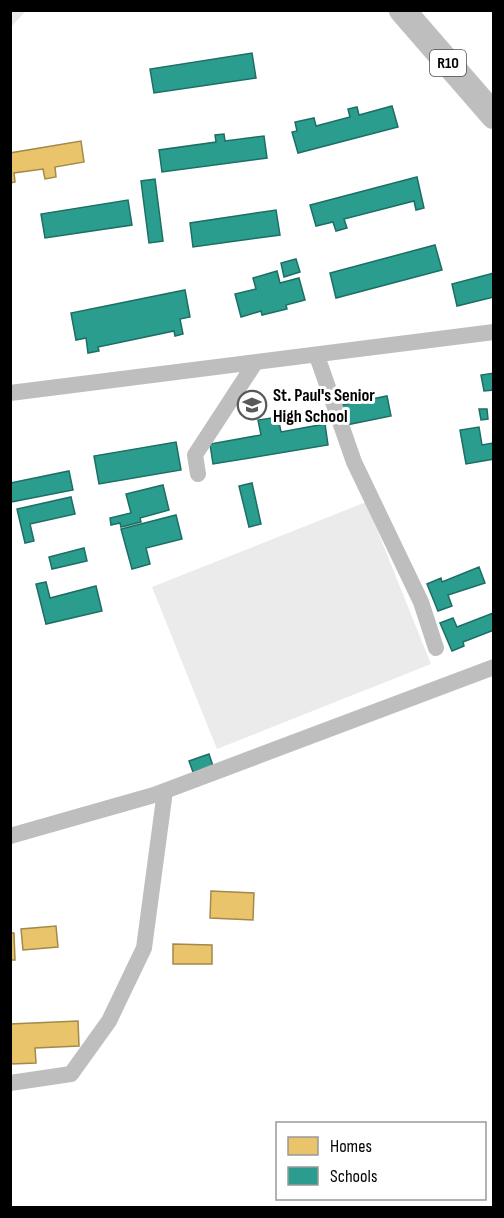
<svg xmlns="http://www.w3.org/2000/svg" width="504" height="1218" viewBox="0 0 504 1218" font-family="'Sofia Sans Condensed',sans-serif">
<rect width="100%" height="100%" fill="#fff"/>
<path fill="#ebebeb" d="M11,10L26,11L11,27L10,11Z
M366,502L431,664L217,749L152,587Z"/>
<path fill="#e9c46a" stroke="#a3894a" stroke-width="1.5" d="M81,141L84,162L55,167L56,177L45,179L43,169L14,173L15,182L10,183V153Z
M211,891L254,893L253,920L210,918Z
M56,926L58,947L23,950L21,929Z
M10,933H14L15,960H10Z
M173,944L212,945V964H173Z
M78,1021L79,1046L35,1048L36,1063L11,1064L10,1024Z"/>
<path fill="#2a9d8f" stroke="#1d6e64" stroke-width="1.5" d="M252,53L256,78L154,93L150,69Z
M392,106L398,127L298,153L292,132L297,131L295,122L314,118L316,126L350,117L348,109L357,107L359,115Z
M224,134L225,141L264,136L267,158L162,172L159,150L216,142L215,135Z
M417,177L424,208L416,210L414,201L344,219L347,228L336,231L333,222L316,226L310,205Z
M155,179L163,241L149,243L141,181Z
M128,200L132,225L45,238L41,214Z
M276,210L280,235L193,247L190,223Z
M435,245L442,270L336,298L330,273Z
M296,259L300,272L284,277L281,263Z
M277,271L280,283L299,278L305,300L286,305L287,309L262,315L261,311L241,317L235,294L256,289L253,278Z
M494,273V297L457,306L452,284Z
M185,290L190,317L180,319L183,334L175,336L174,331L98,347L99,351L88,353L86,338L76,340L71,313Z
M494,373V390L484,391L481,375Z
M387,396L391,416L346,425L342,405Z
M479,409H487L488,419L481,420Z
M278,417L281,432L325,424L328,445L213,464L210,444L261,435L258,420Z
M479,427L482,445L494,443V459L466,464L460,430Z
M176,442L181,470L99,484L94,456Z
M69,471L73,490L11,502L10,483Z
M252,483L261,524L249,527L239,486Z
M163,485L169,510L140,518L141,522L121,527L120,523L111,525L110,518L131,513L126,494Z
M71,497L75,514L30,524L34,541L25,543L17,509Z
M176,515L182,539L146,548L150,564L132,569L121,529Z
M84,548L87,561L52,569L49,557Z
M479,567L485,583L448,595L452,606L438,611L427,584L441,578L442,582Z
M46,582L50,598L96,586L102,611L46,624L36,584Z
M493,613L494,630L463,642L464,646L452,651L440,623L453,618L457,627Z
M209,754L213,766L193,772L189,761Z"/>
<g fill="none" stroke-linecap="round" stroke-linejoin="round">
<g stroke="#dbdbdb" stroke-width="27">
<path id="primary" d="M402,10L494,116"/>
</g>
<path stroke="#bebebe" stroke-width="16" d="M317,356L354,462L421,602L436,648
M10,393L494,332
M198,474L195,455L255,363
M10,836L154,795L494,667
M10,1083L71,1074L109,1021L144,948L165,791"/>
<use href="#primary" stroke="#bebebe" stroke-width="26"/>
</g>
<defs>
<g id="school-ring" transform="scale(1.5)"><circle r="9.5" fill="#fff" stroke="#595959" stroke-width="1.5"/><path d="M0-5L7-2L0 1L-7-2ZM-4 1L0 2.5L4 1V4Q0 6-4 4Z" fill="#595959"/></g>
</defs>
<g fill-rule="evenodd">
<use href="#school-ring" x="252" y="405"/>
</g>
<g text-anchor="middle" dominant-baseline="central" stroke-width="6" stroke-linejoin="round" paint-order="stroke">
<rect fill="#fff" stroke="#4c4c4c" stroke-width="1.5" x="430" y="50" width="36" height="26" rx="4.5"/>
<g font-size="16" font-weight="bold" fill="#000">
<text x="448" y="63">R10</text>
</g>
<g font-size="18" font-weight="bold" fill="#000" stroke="#fff" text-anchor="start">
<text x="273" y="395">St. Paul's Senior<tspan x="273" dy="21">High School</tspan></text>
</g>
</g>
<rect width="504" height="1218" fill="none" stroke="#000000" stroke-width="24"/>
<rect x="276" y="1122" width="210" height="78" fill="#ffffff" stroke="#999999" stroke-width="1.5"/>
<rect x="288" y="1137" width="30" height="18" fill="#e9c46a" stroke="#999999" stroke-width="1.5"/>
<text x="330" y="1152" font-size="18" fill="#000000">Homes</text>
<rect x="288" y="1167" width="30" height="18" fill="#2a9d8f" stroke="#999999" stroke-width="1.5"/>
<text x="330" y="1182" font-size="18" fill="#000000">Schools</text>
</svg>
